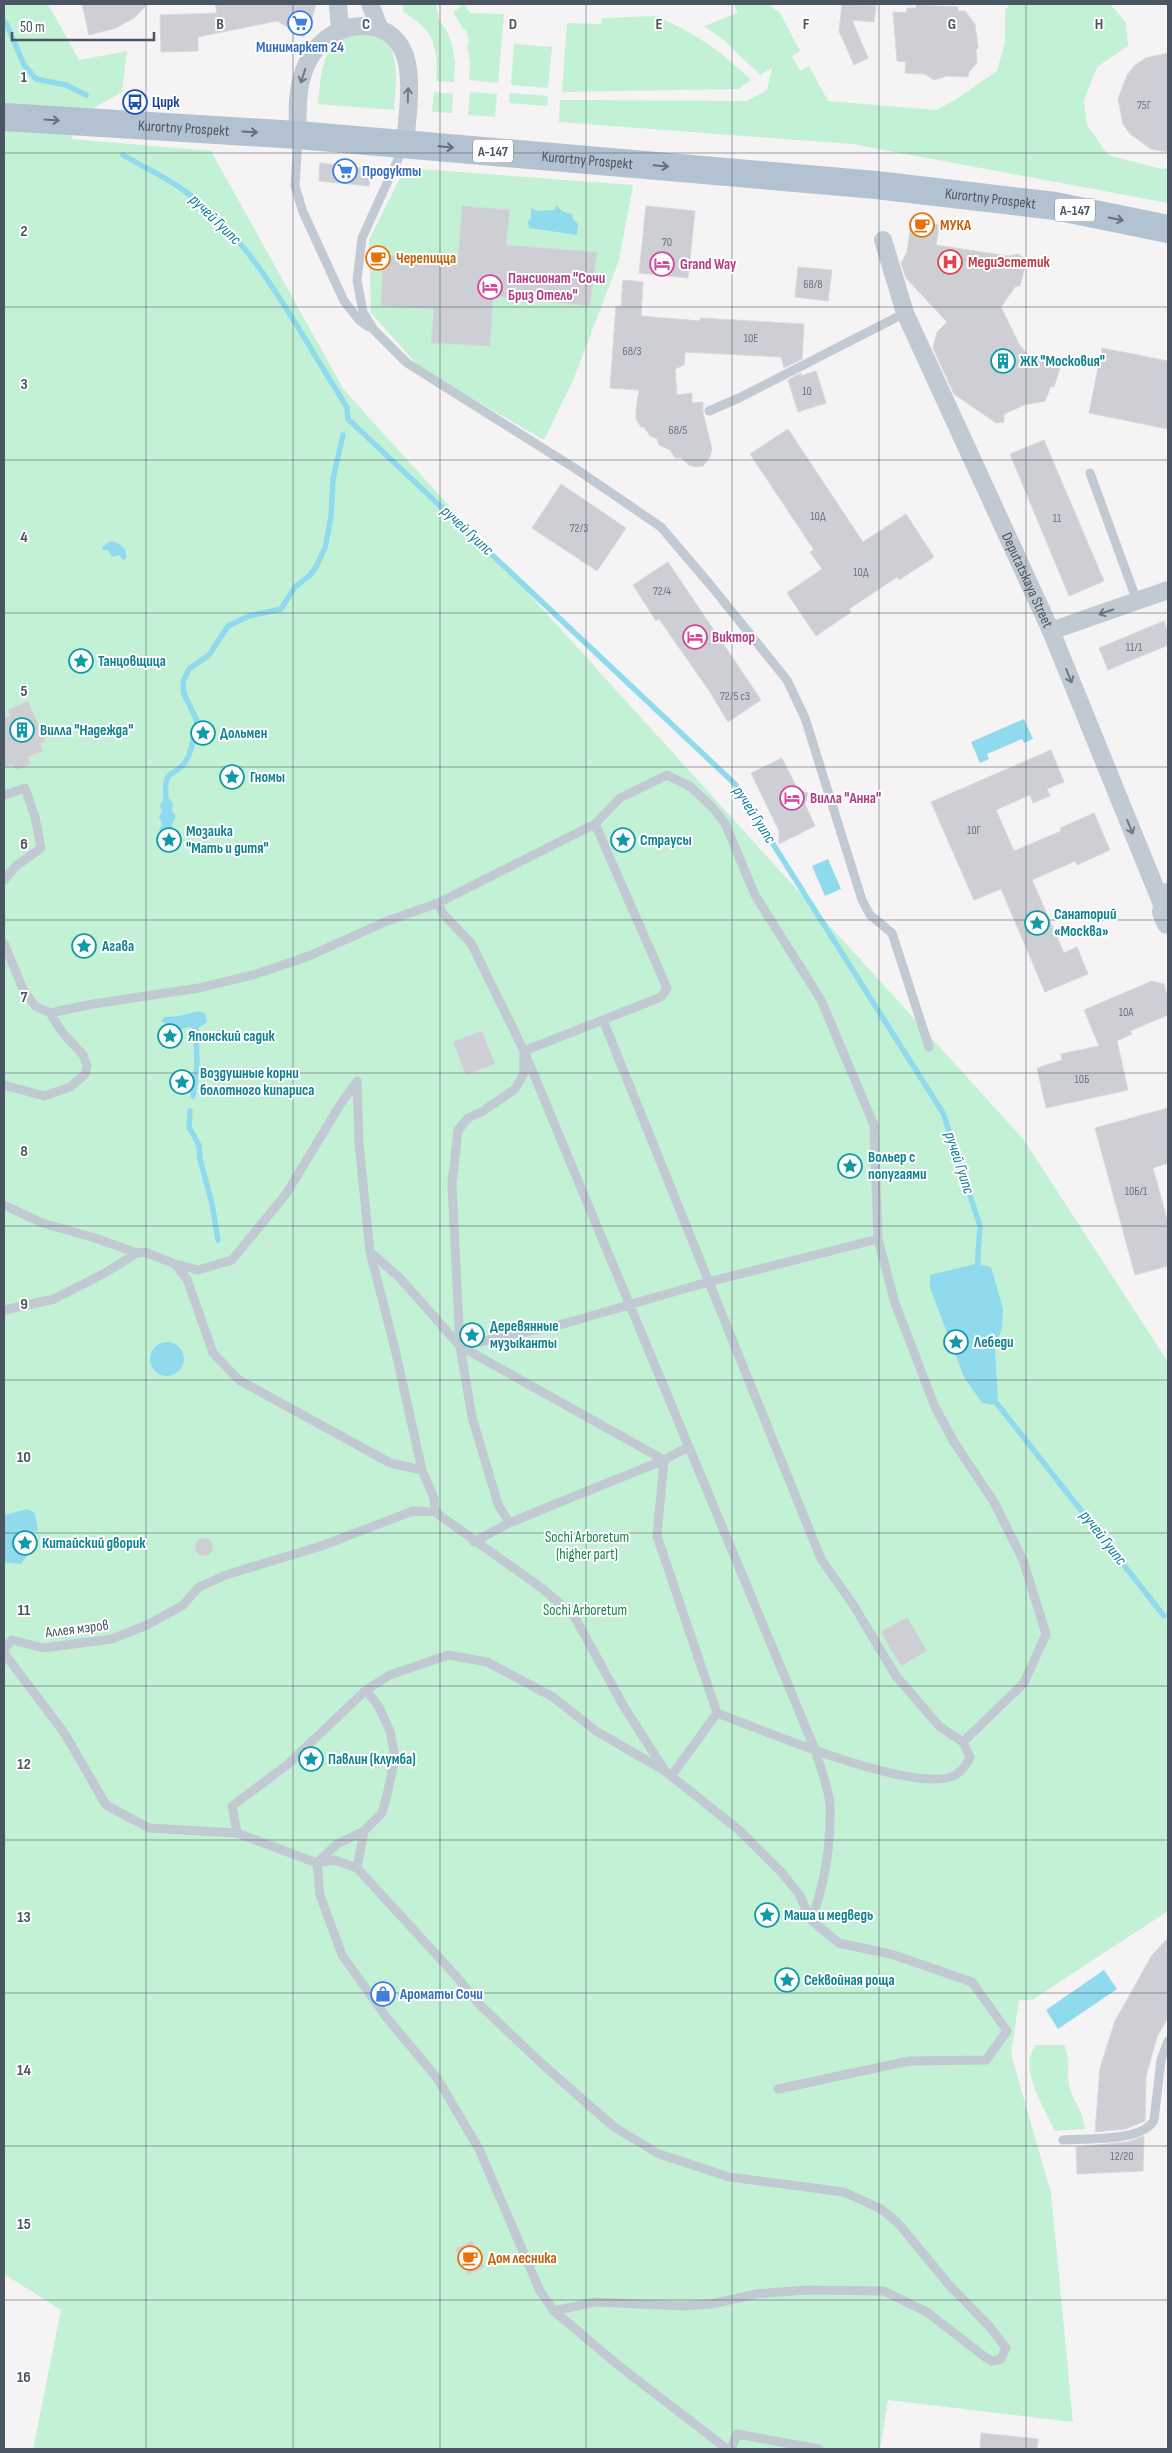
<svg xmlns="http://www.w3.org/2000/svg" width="1172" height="2453" viewBox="0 0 1172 2453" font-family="'Sofia Sans Condensed',sans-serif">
<rect width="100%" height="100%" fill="#f5f3f3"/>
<path fill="#c3f1d5" d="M4,4H48L79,60L127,51L122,92L74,119L72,139L211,151L344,390L1024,1140L1168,1362V1911L1032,2000H1019L1011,2054L1051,2193L1073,2422L888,2400L880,2449H33L61,2310L4,2274Z
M403,4H436L439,20L447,31L452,45L455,62L454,82L436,81C438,46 435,31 403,12Z
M464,4L470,13L504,14L498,83L469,80L470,62L467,45L469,44L466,29L464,30L453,12Z
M738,4H768L780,13L800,51L792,56L800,71L809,66L828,101L936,110L955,100L997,71L1005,43V10L1010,4H1110L1126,23L1128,46L1097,67L1084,100L1087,125L1108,155L1162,169L1168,168V203L852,144L559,122L560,100L747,101L767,90L772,68L760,75L726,42L704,26L738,13L734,6Z
M656,16C698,35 717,48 751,80L738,89L562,92L567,23L601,24L602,18Z
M359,32C366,34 372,35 378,37C403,48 395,88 394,110L318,104C321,83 320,51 341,38C346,35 353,34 359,32Z
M514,44L552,47L548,88L511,85Z
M434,92L453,94L452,113L432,112Z
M470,92L497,94L495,117L468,115Z
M510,93L548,96L547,106L509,103Z
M405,168L633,185L619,260L574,378L544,440L421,369L371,313L369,240Z
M1036,2045H1064C1072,2064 1066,2067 1069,2084C1071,2099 1083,2109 1085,2129L1055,2131C1045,2109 1017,2067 1036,2045Z"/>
<path fill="#90daee" d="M556,205L562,211L572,214L573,219L578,224L577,235L529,228L528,221L531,218V208L537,211L555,210Z
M111,541C120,543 128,548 126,559L123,560L119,555L112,557L108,550H103L102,547Z
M1024,719L1033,739L1024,743L1022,739L987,754L989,759L980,763L971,742Z
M170,799L173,803L172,811L176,816L172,825L175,833L173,836L164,837L159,829L162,825L159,816L162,812L160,805L162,801Z
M828,859L841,889L825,896L812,866Z
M198,1011L205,1013L207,1022L196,1030L190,1027L177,1030L161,1021L164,1017L179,1016Z
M975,1264L991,1267L1003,1309L1002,1328L995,1349L998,1398L992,1405L982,1403L964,1377L930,1288V1275Z
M150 1359a17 17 0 1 1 34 0a17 17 0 1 1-34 0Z
M27,1509L35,1513L38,1531L33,1532L30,1543L33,1548L21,1564L4,1562V1515Z
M1104,1970L1117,1989L1058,2029L1046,2010Z"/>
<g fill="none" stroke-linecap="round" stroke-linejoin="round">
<path stroke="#90daee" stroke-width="5.5" d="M4,21L7,25L24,65L36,79L66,85L86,95
M123,155C140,165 159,174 176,185C250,233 291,319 337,391L347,408L348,419L735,784L943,1113L980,1226L977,1271
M166,800C163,763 175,781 187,759C193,749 194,733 197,721L184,694L183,682L189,669L209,655L228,626L249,616L281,609L295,587L310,575L316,567L325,548L331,517L333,479L343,435
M193,1096L197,1066L196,1030
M190,1111L189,1127L199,1145L200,1159L212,1204L218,1240
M991,1396L1164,1616"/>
</g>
<path fill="#cdcfd5" stroke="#d7d9de" d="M82,4H148L134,18L116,28L89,35Z
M215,4H316L310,26L304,37L277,21L198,37V51L161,52L160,15L217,13Z
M842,4L876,6L874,22L852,20L868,58L854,65L839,31Z
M916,5L958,7V11H965L975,24L978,48L976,50L977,63L969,72L968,77L947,76L934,80L925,74L905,73L906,62L897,61L893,12L906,13L907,8H916Z
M1168,53V152L1151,149L1130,134L1123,124L1118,99L1127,75L1135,65L1146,58Z
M320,163L371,169L369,186L319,181Z
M462,206L510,210L506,245L597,252L590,306L493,296L490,346L431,343L434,309L381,306L383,255L458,259Z
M646,206L695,211L688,278L639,273Z
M911,222L939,225L936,245L1008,256L1018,254L1023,257L1026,262L1020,286L1015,287L1001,307L1019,344L1027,354L1060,368L1054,387L1051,386L1045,401L1024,405L1004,414V422L996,423L954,394L933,348L937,332L947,322L906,278L901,263L907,252Z
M798,267L832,270L828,301L795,297Z
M623,280L643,282L641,316L700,321V318L804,324L802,359L784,368L781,357L685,352L684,365L675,369L677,395L692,393V403L703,402V413L712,449L710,457L703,466L696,467L689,465L681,458H675L670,450L659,445L657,439L650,436L644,427H641L636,419V410L639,390L610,388L616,306L621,307Z
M1102,348L1168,361V429L1089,413Z
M816,371L826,403L798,412L788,380L801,373V376Z
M788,429L863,542L906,514L934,557L899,580L897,577L849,609L851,612L816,636L787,593L822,569L810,552L814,550L750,454Z
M1044,440L1104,581L1069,596L1010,454Z
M561,484L626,528L597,571L532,528Z
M668,562L761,700L728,722L710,692L659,619L656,621L633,585Z
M1164,621L1168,632V645L1108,670L1099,648Z
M28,701L46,741L40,744L43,751L28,757L31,764L16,770L13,764L4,768V719L10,716L8,710Z
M1051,750L1064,782L1047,789L1050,796L1033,803L1030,795L996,810L1014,851L1061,831L1060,828L1094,813L1110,850L1077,865L1075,861L1032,880L1064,953L1077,947L1088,974L1045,992L1001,889L974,900L931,802Z
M782,758L798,790L808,793L805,804L815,826L779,844V831L751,773Z
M1152,981L1164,984L1168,998V1015L1130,1031L1132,1034L1117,1041L1128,1090L1046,1108L1037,1068L1062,1060L1061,1054L1099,1046L1084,1010Z
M482,1031L495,1064L466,1075L453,1042Z
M1168,1108V1163L1153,1168L1168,1223V1266L1135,1275L1095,1128Z
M195 1547a9 9 0 1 1 18 0a9 9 0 1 1-18 0Z
M907,1617L927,1651L901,1666L881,1632Z
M1168,1938V2017L1157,2037L1146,2076L1145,2121L1125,2129L1095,2132L1100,2068L1115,2021L1152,1955Z
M1144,2136L1143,2171L1077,2174L1076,2147L1127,2142Z
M472,2241L484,2267L468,2275L455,2249Z
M981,2433L1038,2439L1037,2449H980Z"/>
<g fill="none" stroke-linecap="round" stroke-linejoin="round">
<path stroke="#c1cad2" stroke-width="9" d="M298,138L295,186L303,212L344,301L359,320L369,327
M403,148L362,238L357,280L363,312L374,330L407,363L576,469L661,527L712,587L787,680L805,718L862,900L870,915L892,933L929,1047
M709,411L739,398L905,313
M1090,473L1137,601
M4,795L25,788L35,817L41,848L16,866L4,880
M438,903L443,914L471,943L524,1051L816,1752C820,1768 829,1788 830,1805C831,1843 825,1884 811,1920
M4,943L23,989L35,1006L50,1013L93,1004L199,988L256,974L309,956L387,921L438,903L595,824L620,798L667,775L691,787L713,808L725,823L755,895L821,1000L874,1125L878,1239L895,1303L935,1407L954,1442L994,1502L1023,1560L1046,1634L1024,1683L963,1742
M603,1020L821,1559L854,1606L896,1676L940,1727L963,1742L970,1757C966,1765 962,1772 953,1776C913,1794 762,1730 717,1713
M357,1081L359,1144L370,1252L395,1349L422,1470
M4,1085L44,1096L70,1087L85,1074L87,1066L83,1055L62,1032L50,1013
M4,1205L42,1223L95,1238L137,1253L145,1252L175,1264L187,1279L213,1353L239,1380L390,1463L422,1470L434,1498L435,1512
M370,1252L399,1277L460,1346L563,1324L708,1282L878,1239
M175,1264L198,1270L232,1260L286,1194L340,1105L357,1081
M4,1310L54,1299L103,1274L137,1253
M460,1346L664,1460L688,1447
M509,1523L664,1460L657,1536L717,1713L672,1775
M474,1542L509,1523L498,1504L472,1417L460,1346L452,1184L458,1130L468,1118L483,1111L515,1089L524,1073V1051L661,997L667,988L595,824
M4,1649L12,1640L43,1648L112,1639L147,1625L182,1606L199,1587L226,1575L324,1545L413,1511L435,1512L543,1589L574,1616L623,1705L665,1771L739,1830L782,1873L799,1894L811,1920L839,1943L891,1954L972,1982L1007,2031L986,2060L909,2061L778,2089
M4,1653L65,1734L106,1805L149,1828L237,1833L317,1863L320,1895L342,1955L387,2018L437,2078L479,2149L540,2291L554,2311L618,2365L727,2449
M237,1833L232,1806L287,1765L366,1690L390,1675L448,1655L487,1662L553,1697L596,1731L665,1771
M317,1863L334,1860L357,1868L455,1975L480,2005L541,2063L614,2127L659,2154L729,2177L844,2192L881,2209L898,2223L950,2286L990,2327L1006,2348L1001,2359L992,2361L985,2357L927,2312L884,2291L806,2290L756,2294L711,2304L682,2306L595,2302L554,2311
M317,1863L337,1844L364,1831L382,1813L387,1795L395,1758L390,1731L379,1707L366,1690
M357,1868L364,1831
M1063,2140C1086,2138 1143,2142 1154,2120L1161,2060L1168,2041
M731,2449L737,2434L819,2449"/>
<g stroke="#c1cad2" stroke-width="18">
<path d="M338,4L340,30"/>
<path d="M370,4L379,27"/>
<path d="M298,135C297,106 296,75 315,50C340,17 397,15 407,63C412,89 407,119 405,144"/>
<path id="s1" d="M883,240L905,313L1051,631L1166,914"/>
<path d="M1051,631L1168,590"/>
</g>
<path stroke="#c1cbd6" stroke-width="24" d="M1168,895L1164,912L1168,922"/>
<path stroke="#b3c2d1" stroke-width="28" id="s2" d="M4,117L298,135L876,185L1055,206L1168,229"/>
</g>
<defs><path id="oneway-shaft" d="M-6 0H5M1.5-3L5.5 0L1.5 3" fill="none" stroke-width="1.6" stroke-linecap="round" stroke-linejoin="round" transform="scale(1.25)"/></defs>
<g stroke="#6e7983">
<use href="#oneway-shaft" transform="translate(303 76) rotate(108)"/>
<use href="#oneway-shaft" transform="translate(408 95) rotate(-88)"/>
<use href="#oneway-shaft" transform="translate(1106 612) rotate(161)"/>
<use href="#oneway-shaft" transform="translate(1069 676) rotate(68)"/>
<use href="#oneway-shaft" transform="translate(1130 827) rotate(68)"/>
</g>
<g stroke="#64717d">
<use href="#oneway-shaft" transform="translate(52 120) rotate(4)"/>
<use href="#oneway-shaft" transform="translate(250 132) rotate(3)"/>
<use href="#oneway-shaft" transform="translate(446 147) rotate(5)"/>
<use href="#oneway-shaft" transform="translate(661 166) rotate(5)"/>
<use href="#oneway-shaft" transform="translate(1116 219) rotate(12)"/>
</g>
<path fill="none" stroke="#4a5661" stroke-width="1" stroke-opacity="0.55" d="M146,4V2449M293,4V2449M440,4V2449M586,4V2449M732,4V2449M879,4V2449M1026,4V2449M4,153H1168M4,307H1168M4,460H1168M4,613H1168M4,767H1168M4,920H1168M4,1073H1168M4,1226H1168M4,1380H1168M4,1533H1168M4,1686H1168M4,1840H1168M4,1993H1168M4,2146H1168M4,2300H1168"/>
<defs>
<g id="supermarket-ring" transform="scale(1.25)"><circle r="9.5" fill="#fff" stroke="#3f7fe0" stroke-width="1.5"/><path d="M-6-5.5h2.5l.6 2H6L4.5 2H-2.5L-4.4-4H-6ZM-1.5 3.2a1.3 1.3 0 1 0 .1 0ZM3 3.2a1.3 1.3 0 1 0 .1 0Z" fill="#3f7fe0"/></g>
<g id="bus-ring" transform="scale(1.25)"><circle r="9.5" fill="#fff" stroke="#1a4fb4" stroke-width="1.5"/><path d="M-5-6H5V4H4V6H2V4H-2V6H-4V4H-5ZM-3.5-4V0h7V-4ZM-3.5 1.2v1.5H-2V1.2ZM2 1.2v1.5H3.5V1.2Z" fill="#1a4fb4"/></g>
<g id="cafe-ring" transform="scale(1.25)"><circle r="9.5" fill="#fff" stroke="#e8710a" stroke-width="1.5"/><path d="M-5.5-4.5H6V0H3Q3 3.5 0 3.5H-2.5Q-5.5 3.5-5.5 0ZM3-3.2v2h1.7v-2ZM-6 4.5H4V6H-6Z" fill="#e8710a"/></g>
<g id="hospital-ring" transform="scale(1.25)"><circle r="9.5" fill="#fff" stroke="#e0444e" stroke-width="1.5"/><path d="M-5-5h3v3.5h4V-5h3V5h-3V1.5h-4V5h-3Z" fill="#e0444e"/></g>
<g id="hotel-ring" transform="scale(1.25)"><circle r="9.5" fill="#fff" stroke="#d1479c" stroke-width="1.5"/><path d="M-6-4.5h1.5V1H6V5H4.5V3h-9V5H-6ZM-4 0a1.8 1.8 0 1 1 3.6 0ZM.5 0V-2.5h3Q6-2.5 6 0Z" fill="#d1479c"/></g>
<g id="building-ring" transform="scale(1.25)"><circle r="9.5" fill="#fff" stroke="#0f9aa8" stroke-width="1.5"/><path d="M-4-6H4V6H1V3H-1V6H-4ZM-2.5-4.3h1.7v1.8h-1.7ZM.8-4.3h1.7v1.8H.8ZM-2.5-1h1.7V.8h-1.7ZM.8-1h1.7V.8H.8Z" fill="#0f9aa8"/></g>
<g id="sight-ring" transform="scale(1.25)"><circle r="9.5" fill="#fff" stroke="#0f9aa8" stroke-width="1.5"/><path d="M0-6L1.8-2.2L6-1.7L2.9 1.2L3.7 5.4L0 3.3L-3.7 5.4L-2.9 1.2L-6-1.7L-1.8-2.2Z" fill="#0f9aa8"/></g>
<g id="shop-ring" transform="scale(1.25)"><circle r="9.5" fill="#fff" stroke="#3f7fe0" stroke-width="1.5"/><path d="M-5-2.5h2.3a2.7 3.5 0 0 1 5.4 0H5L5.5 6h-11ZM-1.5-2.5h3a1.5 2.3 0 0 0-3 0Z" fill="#3f7fe0"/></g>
</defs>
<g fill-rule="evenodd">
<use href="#supermarket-ring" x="300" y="23"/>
<use href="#bus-ring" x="135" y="102"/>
<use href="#supermarket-ring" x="345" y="171"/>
<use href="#cafe-ring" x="922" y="225"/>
<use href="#cafe-ring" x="378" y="258"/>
<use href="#hospital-ring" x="950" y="262"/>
<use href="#hotel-ring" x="662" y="264"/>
<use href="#hotel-ring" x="490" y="287"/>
<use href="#building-ring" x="1003" y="361"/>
<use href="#hotel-ring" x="695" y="637"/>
<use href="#sight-ring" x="81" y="661"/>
<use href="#building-ring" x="22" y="730"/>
<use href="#sight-ring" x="203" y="733"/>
<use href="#sight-ring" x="232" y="777"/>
<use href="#hotel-ring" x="792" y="798"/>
<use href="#sight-ring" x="169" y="840"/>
<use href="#sight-ring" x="623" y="840"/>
<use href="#sight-ring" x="1037" y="923"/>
<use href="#sight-ring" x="84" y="946"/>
<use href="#sight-ring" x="170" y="1036"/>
<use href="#sight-ring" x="182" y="1082"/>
<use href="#sight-ring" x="850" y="1166"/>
<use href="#sight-ring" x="472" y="1335"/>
<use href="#sight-ring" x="956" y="1342"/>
<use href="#sight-ring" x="25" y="1543"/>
<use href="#sight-ring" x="311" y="1759"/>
<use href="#sight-ring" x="767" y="1915"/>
<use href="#sight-ring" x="787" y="1980"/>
<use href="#shop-ring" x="383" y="1994"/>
<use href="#cafe-ring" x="470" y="2258"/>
</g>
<g text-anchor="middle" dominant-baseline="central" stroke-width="4" stroke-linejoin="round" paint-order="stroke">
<g font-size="12" fill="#6b747e">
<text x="1144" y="105">75Г</text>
<text x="667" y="242">70</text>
<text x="813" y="284">68/8</text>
<text x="751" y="338">10Е</text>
<text x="632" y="351">68/3</text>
<text x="807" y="391">10</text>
<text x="678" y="430">68/5</text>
<text x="818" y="516">10Д</text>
<text x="1057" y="518">11</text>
<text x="579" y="528">72/3</text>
<text x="861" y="572">10Д</text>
<text x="662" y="591">72/4</text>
<text x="1134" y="647">11/1</text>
<text x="735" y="696">72/5 с3</text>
<text x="974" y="830">10Г</text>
<text x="1126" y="1012">10А</text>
<text x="1082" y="1079">10Б</text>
<text x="1136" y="1191">10Б/1</text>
<text x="1122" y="2156">12/20</text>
</g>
<g fill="#fff" stroke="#808990" stroke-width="1">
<rect x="473" y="139.5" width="40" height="23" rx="4"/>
<rect x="1055" y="198.5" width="40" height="23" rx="4"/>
</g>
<g font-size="14" font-weight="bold" fill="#4a5661">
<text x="493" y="151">А-147</text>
<text x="1075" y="210">А-147</text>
</g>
<g font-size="15" font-weight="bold" fill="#366cbe" stroke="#fff" text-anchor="start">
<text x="300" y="47" text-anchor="middle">Минимаркет 24</text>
<text x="362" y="171">Продукты</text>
<text x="400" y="1994">Ароматы Сочи</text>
</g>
<g font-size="15" font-weight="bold" fill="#164399" stroke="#fff" text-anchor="start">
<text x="152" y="102">Цирк</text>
</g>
<g font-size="15" fill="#4a5661" stroke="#fff">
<text stroke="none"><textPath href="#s2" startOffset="180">Kurortny Prospekt</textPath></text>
<text stroke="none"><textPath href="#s2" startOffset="585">Kurortny Prospekt</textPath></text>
<text stroke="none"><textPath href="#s2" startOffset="990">Kurortny Prospekt</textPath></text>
<text stroke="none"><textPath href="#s1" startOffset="370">Deputatskaya Street</textPath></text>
<text transform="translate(77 1629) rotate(-7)">Аллея мэров</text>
</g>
<g font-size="15" font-weight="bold" fill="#c56008" stroke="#fff" text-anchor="start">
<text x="940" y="225">МУКА</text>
<text x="396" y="258">Черепицца</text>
<text x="488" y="2258">Дом лесника</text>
</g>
<g font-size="15" font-weight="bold" fill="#be3a42" stroke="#fff" text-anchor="start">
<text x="968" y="262">МедиЭстетик</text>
</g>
<g font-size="15" font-weight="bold" fill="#b23c85" stroke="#fff" text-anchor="start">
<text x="680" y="264">Grand Way</text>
<text x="508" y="278">Пансионат "Сочи<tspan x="508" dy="17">Бриз Отель"</tspan></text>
<text x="712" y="637">Виктор</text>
<text x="810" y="798">Вилла "Анна"</text>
</g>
<g font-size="15" font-weight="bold" fill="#0d838f" stroke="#fff" text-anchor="start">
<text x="1020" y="361">ЖК "Московия"</text>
<text x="98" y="661">Танцовщица</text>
<text x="40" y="730">Вилла "Надежда"</text>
<text x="220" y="733">Дольмен</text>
<text x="250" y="777">Гномы</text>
<text x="186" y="831">Мозаика<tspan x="186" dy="17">"Мать и дитя"</tspan></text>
<text x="640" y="840">Страусы</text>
<text x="1054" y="914">Санаторий<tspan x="1054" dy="17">«Москва»</tspan></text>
<text x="102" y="946">Агава</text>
<text x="188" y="1036">Японский садик</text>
<text x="200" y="1073">Воздушные корни<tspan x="200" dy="17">болотного кипариса</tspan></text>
<text x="868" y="1157">Вольер с<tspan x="868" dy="17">попугаями</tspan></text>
<text x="490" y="1326">Деревянные<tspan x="490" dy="17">музыканты</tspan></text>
<text x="974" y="1342">Лебеди</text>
<text x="42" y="1543">Китайский дворик</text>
<text x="328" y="1759">Павлин (клумба)</text>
<text x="784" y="1915">Маша и медведь</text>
<text x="804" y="1980">Секвойная роща</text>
</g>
<g font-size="15" fill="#17864f" stroke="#fff">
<text x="587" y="1537">Sochi Arboretum<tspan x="587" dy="17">(higher part)</tspan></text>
<text x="585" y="1610">Sochi Arboretum</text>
</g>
<g font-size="16" font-style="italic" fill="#0c7c9b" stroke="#fff">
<text transform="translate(215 220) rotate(44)">ручей Гуипс</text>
<text transform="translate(467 531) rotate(43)">ручей Гуипс</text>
<text transform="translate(754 815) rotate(57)">ручей Гуипс</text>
<text transform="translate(959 1163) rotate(72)">ручей Гуипс</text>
<text transform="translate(1103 1538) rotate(52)">ручей Гуипс</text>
</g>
</g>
<g font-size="16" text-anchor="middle" font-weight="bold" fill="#4a5661" stroke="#fff" stroke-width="4" stroke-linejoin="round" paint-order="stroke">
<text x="220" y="29">B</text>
<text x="366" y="29">C</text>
<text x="513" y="29">D</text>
<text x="659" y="29">E</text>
<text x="806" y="29">F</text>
<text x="952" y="29">G</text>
<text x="1099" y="29">H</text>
<text x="24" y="82">1</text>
<text x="24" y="236">2</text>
<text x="24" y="389">3</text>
<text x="24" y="542">4</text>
<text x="24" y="696">5</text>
<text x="24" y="849">6</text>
<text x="24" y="1002">7</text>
<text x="24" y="1156">8</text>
<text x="24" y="1309">9</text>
<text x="24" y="1462">10</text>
<text x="24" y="1615">11</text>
<text x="24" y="1769">12</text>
<text x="24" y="1922">13</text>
<text x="24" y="2075">14</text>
<text x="24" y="2229">15</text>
<text x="24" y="2382">16</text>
</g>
<rect width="1172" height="2453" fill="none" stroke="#4a5661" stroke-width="10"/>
<path d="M12 32v8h142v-8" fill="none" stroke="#4a5661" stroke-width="2.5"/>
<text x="20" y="32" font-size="15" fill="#4a5661" stroke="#ffffff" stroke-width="4" paint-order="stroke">50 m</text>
</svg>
